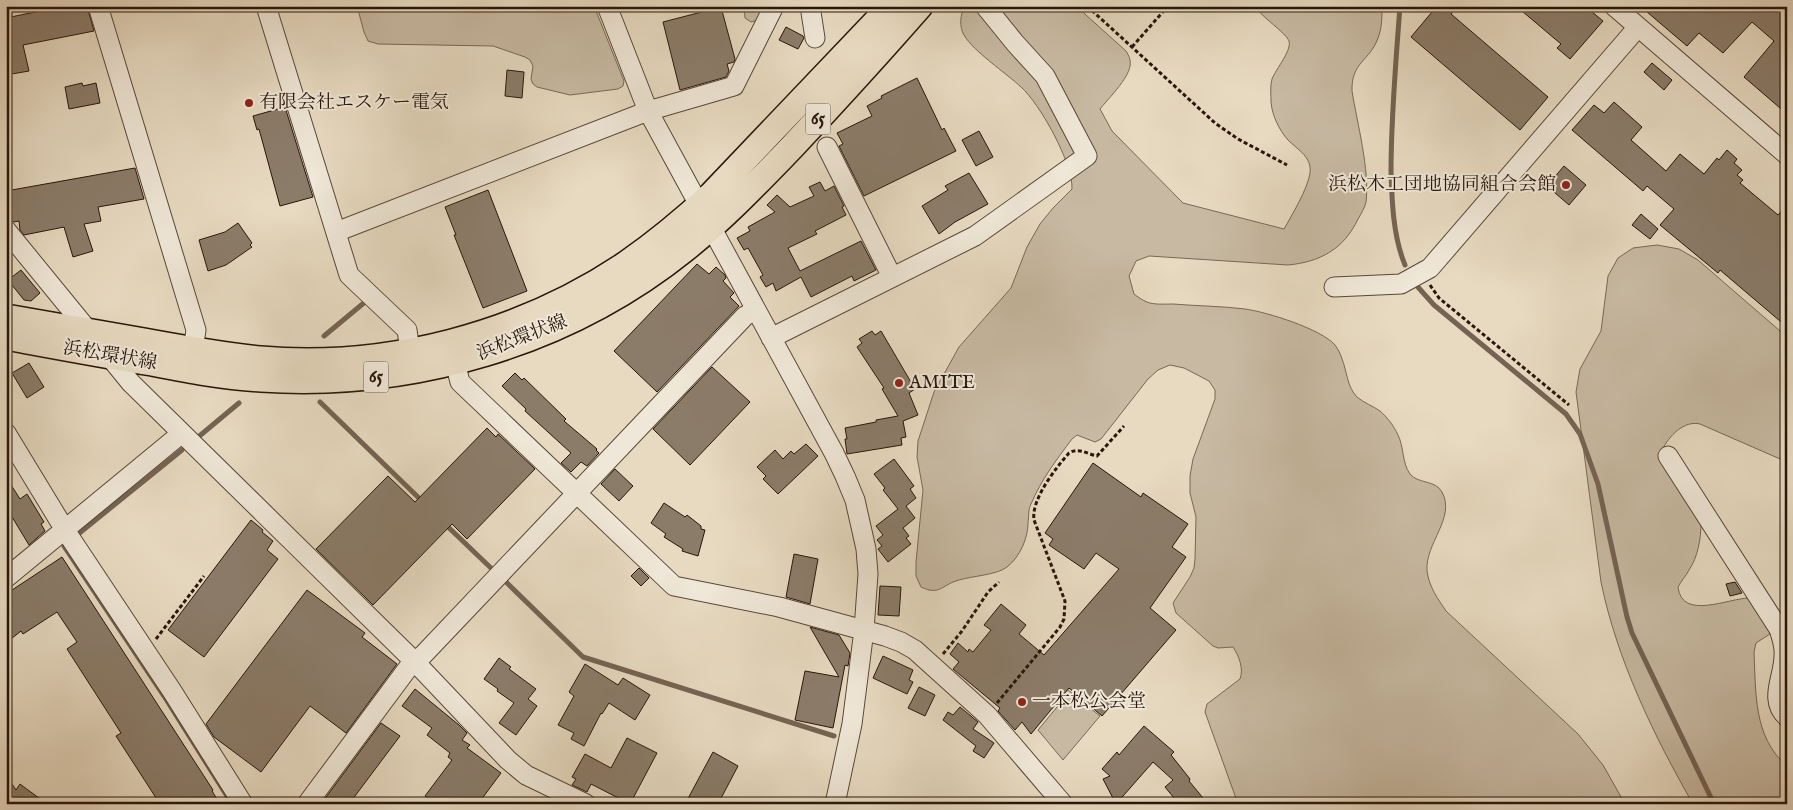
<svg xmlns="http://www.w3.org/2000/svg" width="1793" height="810" viewBox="0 0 1793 810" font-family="'IM FELL English','Noto Serif JP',serif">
<rect width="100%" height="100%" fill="#e7dac1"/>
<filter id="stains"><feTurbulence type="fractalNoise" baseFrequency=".004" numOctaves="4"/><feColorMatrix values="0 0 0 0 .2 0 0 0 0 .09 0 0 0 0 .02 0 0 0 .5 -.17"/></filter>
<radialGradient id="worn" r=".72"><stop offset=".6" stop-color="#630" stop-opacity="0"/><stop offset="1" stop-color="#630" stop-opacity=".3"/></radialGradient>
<path fill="#c7b9a2" stroke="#786856" d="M357,6H594L624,81L623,86L618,89L570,95L537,87L533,84L531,79L533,66L530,60L525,57L493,46L378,44L368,41L364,32Z
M744,6H768L758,20L751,22L745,18Z
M965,6H1076L1126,51C1129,56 1131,60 1130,66C1128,79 1109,98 1100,109L1112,131L1183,203L1284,229C1292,215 1308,188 1310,173C1312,157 1298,150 1288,140C1279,130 1272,115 1271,102C1271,95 1270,85 1272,79C1276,69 1292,50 1289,41C1286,33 1262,17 1254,6H1382C1382,17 1382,28 1378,38C1370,61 1351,62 1352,91C1357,122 1370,171 1366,202C1365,207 1361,214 1358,219C1344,249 1320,262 1288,265L1149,256L1136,261L1129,276L1134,294C1138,297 1142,300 1147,302C1154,305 1165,304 1173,304C1197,306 1221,306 1245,309C1267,312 1321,329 1335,345C1338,349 1341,355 1342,359C1347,371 1347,387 1357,397C1364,403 1373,406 1380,411C1387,417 1394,426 1398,435C1404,447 1402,463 1410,474C1418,484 1436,480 1442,492C1456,518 1425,543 1427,571C1429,587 1438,599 1446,611L1578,734L1603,765L1625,804H1238L1205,712L1207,704L1240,679C1244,669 1239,656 1233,647L1218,648L1213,646L1176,613L1173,603L1190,577L1194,568L1195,559L1196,517L1190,493V476L1193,459L1215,399V390L1209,381L1184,368L1170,365L1158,370L1148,379L1101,439L1095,442L1077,435L1072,439C1057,459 1041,480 1031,504C1028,510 1029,516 1028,523C1028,538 1020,557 1007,567C997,575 972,576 959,580C941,585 940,596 921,587L916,576V562L923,490L917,457L918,441L934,392L959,347L1011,288L1027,247L1040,224L1053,208L1072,189C1073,163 1040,104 1021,87C1006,73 973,51 964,35C959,27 960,14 965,6Z
M1657,245L1679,249L1698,260L1787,337V462L1700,424C1684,420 1669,436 1662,450L1701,523C1701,538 1698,557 1689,570C1686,576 1681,581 1678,587C1682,621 1728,598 1750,598L1770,626V634L1756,643L1754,652C1756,692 1753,737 1787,766V804H1693C1654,736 1617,660 1601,582L1576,392L1580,369L1601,331L1608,276L1618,258L1633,248Z
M1062,685L1100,716L1063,760L1038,730L1062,701L1055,694Z"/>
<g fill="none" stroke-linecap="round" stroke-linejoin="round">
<path stroke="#746353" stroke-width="5" d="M1400,6C1396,61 1391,116 1391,171C1392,202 1393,236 1405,265
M1417,286L1434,305L1566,414L1580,434L1598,484L1627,617L1632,633L1714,804
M324,336L365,302
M320,402L423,502
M197,438L239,403
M445,524L493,570
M77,535L182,450
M66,544L64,546L164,696L232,804
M504,580L583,657L834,736"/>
</g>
<path fill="#8b7c6a" stroke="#28160b" d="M64,6H87L94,31L23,45L29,71L6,75V18Z
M1437,6H1458L1451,14L1548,97L1520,130L1411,37Z
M1516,6H1585L1603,21L1570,59L1557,48L1561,44Z
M1640,6H1787V114L1744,77L1774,41L1752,22L1723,53L1699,33L1687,46Z
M721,7L735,59L734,62L727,64L729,71L726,77L680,90L663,22Z
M786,27L803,36L804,38L798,49L779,40Z
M1652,63L1672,80L1664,90L1644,72Z
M507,70L524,72L522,98L505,96Z
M917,78L942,130L944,128L956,151L864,196L839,146L843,144L837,133L872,116L867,106L882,98L881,96Z
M82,83L83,86L96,83L100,103L69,109L65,87Z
M1614,102L1642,127L1631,140L1666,171L1680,154L1704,174L1717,158L1719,160L1727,150L1737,159L1734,163L1742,170L1737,175L1743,180L1740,183L1778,215L1787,205V327L1720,270L1718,273L1660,225L1674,209L1647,186L1643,191L1572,130L1594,105L1604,113Z
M285,107L313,197L280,206L259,129L257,130L253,116Z
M979,131L993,157L976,166L962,140Z
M1564,166L1586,185L1569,205L1547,186Z
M135,168L144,199L98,207L101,221L84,224L93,251L73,257L64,227L24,235L20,230L19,221L14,222L10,219L6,191Z
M969,173L988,204L955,222L939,234L922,206L948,190L945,186Z
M820,182L825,191L834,186L844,206L842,207L846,215L815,231L817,234L788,248L800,271L861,241L876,270L854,281L852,276L811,297L801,277L776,291L773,283L766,287L760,277L763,275L748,248L744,250L737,238L750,231L748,227L775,212L767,205L777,195L790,207L814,196L809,187Z
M488,190L527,291L483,308L454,235H456L445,207Z
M1641,214L1658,229L1650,239L1632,225Z
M238,223L252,243L250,245L252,247L226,265L208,271L199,240L225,232Z
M697,264L709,274L716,267L725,275L726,278L723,281L734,293L730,297L739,306L657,392L614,351Z
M21,270L40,293L31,301L24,300L8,280Z
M872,331L875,335L881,331L915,389L909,393L918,415L903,421L906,437L901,438L902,445L847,454L845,439H847L845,428L876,422V420L898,416L882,389L884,388L857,347L862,343L859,339Z
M29,363L44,387L27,398L12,373Z
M712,367L750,402L690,465L653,429Z
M515,373L522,380L524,378L566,419L564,421L597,449L596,450L599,453L587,466L581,462L571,472L561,463L571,453L525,411L526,409L502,386Z
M487,428L496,437L498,434L535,469L467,539L452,524L373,605L316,549L388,476L415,502Z
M806,444L818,456L778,494L763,479L766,476L757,467L775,450L783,459L791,451L794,454Z
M894,459L914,486L910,489L916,498L906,506L915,518L903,528L909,536L906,538L911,544L888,562L878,549L882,546L877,540L883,535L876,526L898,509L883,490L885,488L874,474Z
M1093,463L1141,497L1143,493L1188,524L1172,547L1186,557L1150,608L1176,630L1102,716L1069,688L1031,734L1022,722L1015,730L998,711L1000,708L953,669L959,662L950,654L958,643L968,652L969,649L973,652L991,630L984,625L1001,604L1026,625L1019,634L1044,655L1119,569L1096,553L1084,569L1049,545L1053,539L1045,533Z
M615,469L633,486L619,501L601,484Z
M6,477L20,499L27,494L44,522L41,524L45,531L29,545L6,507Z
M664,503L685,517L687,515L701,526V529L705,530L698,556L682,551L683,549L664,537L666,534L651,523Z
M251,520L263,530L262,532L273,541L267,550L278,559L204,657L168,630Z
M794,554L818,559L810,604L786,597Z
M62,557L213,790L212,791L220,804H160L116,736L121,733L67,649L77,642L57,612L23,634L21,631L6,643V594Z
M639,568L649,578L641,586L631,576Z
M1735,582L1742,593L1730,596L1726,584Z
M880,586L901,587L899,616L878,615Z
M307,590L365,633L362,637L397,664L346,733L310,706L261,772L214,737L206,724Z
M810,627L839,635L850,653L848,666L845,665L833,728L795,720L805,671L839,677Z
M883,656L913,670L909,680L913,682L907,694L873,678Z
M499,658L511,667L509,669L536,689L528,699L537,706L516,735L499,723L514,703L497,691L498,689L484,679Z
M585,664L618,685L623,678L650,695L635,720L609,703L602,714L601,713L584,746L571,739L574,733L558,725L574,696L569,692Z
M919,687L935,695L925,716L908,708Z
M415,689L459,725L467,733L462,740L470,745L467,748L501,773L478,804H436L425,796L452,760L448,757L450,753L427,735L432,728L402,706Z
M960,707L978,722L973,729L994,743L984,758L973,751L976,746L943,720L948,712L953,715Z
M381,723L400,736L349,804H321Z
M1144,726L1174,752L1171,755L1190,779L1189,781L1208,804H1179L1165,787L1173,780L1153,762L1116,804L1103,779L1110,776L1102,769L1117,752L1119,755Z
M627,738L657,753L630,804L591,784L587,792L572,785L576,779L572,777L585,754L611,768Z
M713,752L738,766L718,804H685Z
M6,775L16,790L20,784L47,804H6Z"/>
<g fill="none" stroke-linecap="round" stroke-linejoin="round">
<g stroke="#584738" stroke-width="21">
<path id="minor" d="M98,6L196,330L193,350
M266,6L349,275L407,330L410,351
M607,6L648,111L834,453L845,476L855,500L866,549L868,574L864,630L852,724L835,804
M810,6L815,38
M1614,6L1787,155
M827,147L892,277
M6,230L131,383L415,662L508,760L526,775L586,804
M336,232L648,111L734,86L774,6
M1334,287L1401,284L1430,268L1638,27
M771,338L975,236L1087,156L1045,76L1015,43L985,6
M455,362L460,382L674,586L779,607L885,636L901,642L915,650L987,715L1063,804
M6,433L65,530L172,691L243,804
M1668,456L1779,629C1782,638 1785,647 1784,656C1784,677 1768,700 1787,717
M6,578L182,433
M307,804L408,668L423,655L745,316L756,310"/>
</g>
<g stroke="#28160b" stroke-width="28">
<path id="major" d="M6,317C52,325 98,333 144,341C182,348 221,355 260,359C387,370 520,335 626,264C656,243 684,220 711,195L891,6
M6,337C55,346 103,355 152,363C188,370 224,377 261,379C412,389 567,344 685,249C724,218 758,182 792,147C835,101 878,54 920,6"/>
</g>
<path stroke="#28160b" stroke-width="3" stroke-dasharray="4 2.5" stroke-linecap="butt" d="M1087,6L1215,123L1238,139L1287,165
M1132,47L1168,6
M1430,285L1439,298L1569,405
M156,639L204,576
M943,654L962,631L988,592L999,582
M997,703L1060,627L1064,619L1065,601L1034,520C1031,499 1056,468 1069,453C1079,447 1087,454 1097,456L1124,426"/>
<use href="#minor" stroke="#efe7d7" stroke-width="19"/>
<use href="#major" stroke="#e7dac1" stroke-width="25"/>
</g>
<g fill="#8f2418" stroke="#efe7d7" stroke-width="2">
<circle cx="249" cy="103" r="5"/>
<circle cx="1566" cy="185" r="5"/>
<circle cx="899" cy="383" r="5"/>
<circle cx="1022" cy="702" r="5"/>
</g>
<g text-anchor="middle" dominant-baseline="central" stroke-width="4" stroke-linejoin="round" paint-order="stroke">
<g fill="#efe7d7" stroke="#645548" stroke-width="1">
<rect x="805.5" y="103.5" width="25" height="31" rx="4"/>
<rect x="363.5" y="361.5" width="25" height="31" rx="4"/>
</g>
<g font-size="18" font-weight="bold" fill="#28160b">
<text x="818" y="119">65</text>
<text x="376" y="377">65</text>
</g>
<g font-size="19" fill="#28160b" stroke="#efe7d7" text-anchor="start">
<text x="259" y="103">有限会社エスケー電気</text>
<text x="1556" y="185" text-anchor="end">浜松木工団地協同組合会館</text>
<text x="909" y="383">AMITE</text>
<text x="1032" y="702">一本松公会堂</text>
</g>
<g font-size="19" fill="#28160b" stroke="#efe7d7">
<text transform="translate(522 338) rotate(-21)">浜松環状線</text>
<text transform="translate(110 356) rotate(10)">浜松環状線</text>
</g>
</g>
<rect width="1793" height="810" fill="none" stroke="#e7dac1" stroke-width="25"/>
<rect x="8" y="8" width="1778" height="795" fill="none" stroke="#28160b" stroke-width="2.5"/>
<rect x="12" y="12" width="1768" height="785" fill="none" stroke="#28160b"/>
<rect width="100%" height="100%" filter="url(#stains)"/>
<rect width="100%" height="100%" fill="url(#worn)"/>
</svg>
